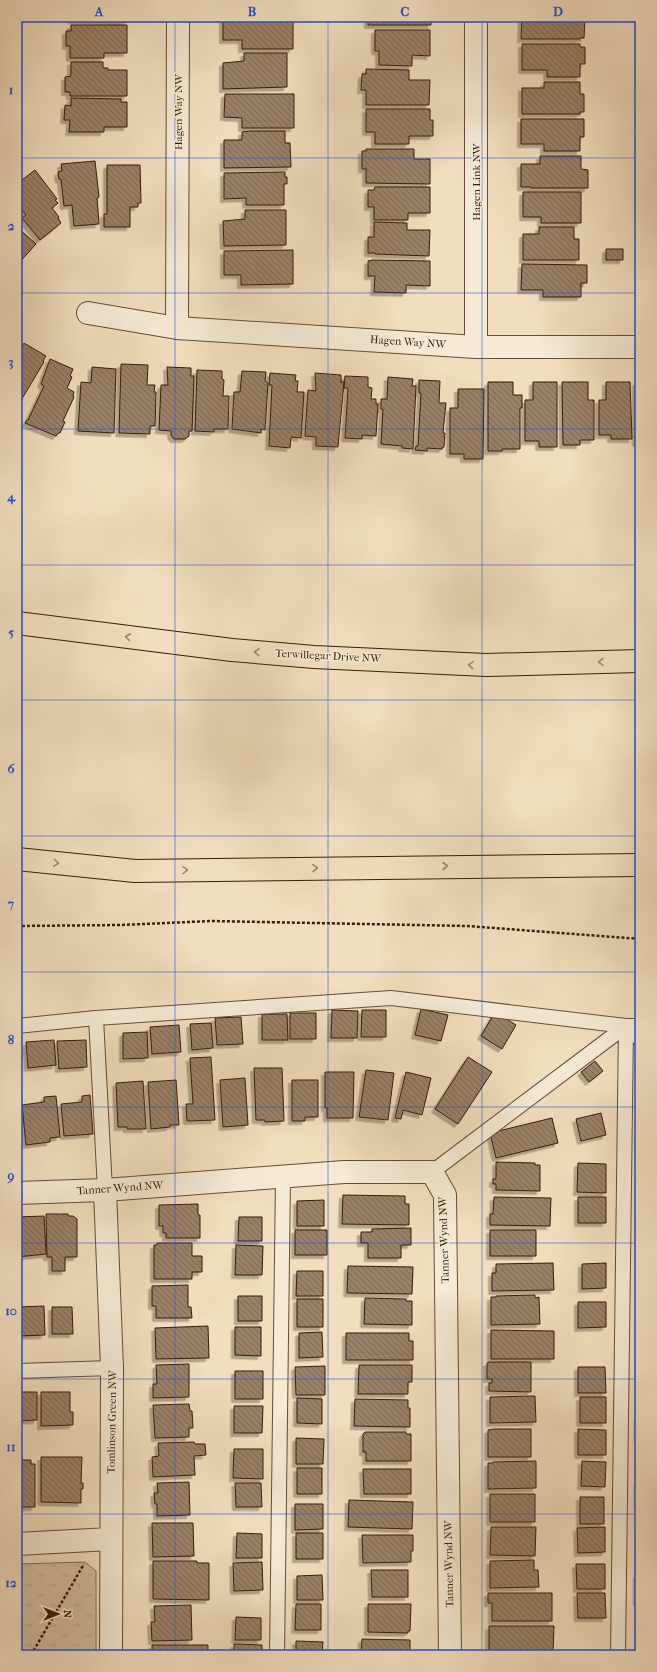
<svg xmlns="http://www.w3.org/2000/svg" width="657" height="1672" viewBox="0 0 657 1672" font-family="'IM FELL French Canon',serif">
<defs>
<pattern id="park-tufts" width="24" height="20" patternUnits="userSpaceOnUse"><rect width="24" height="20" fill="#d2bd9f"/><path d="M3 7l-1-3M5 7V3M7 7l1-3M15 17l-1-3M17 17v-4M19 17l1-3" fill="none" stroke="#b5a287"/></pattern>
<pattern id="building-back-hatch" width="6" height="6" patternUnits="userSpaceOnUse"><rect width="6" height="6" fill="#998067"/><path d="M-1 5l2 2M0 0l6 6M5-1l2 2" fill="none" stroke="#7e6853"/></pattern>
<filter id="shadow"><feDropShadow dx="-3.5" dy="3.5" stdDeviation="0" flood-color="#0004"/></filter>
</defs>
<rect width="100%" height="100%" fill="#f1debe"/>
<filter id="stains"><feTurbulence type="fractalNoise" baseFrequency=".005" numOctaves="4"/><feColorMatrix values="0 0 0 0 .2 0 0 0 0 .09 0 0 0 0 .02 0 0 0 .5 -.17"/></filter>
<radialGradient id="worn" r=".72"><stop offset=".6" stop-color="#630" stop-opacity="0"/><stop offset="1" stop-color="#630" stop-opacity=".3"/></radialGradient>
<path fill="url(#park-tufts)" stroke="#866c54" d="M85,1562L96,1571V1655H17V1564Z"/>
<path fill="url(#building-back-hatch)" stroke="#391a08" filter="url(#shadow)" d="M65,17H128L127,22L71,20V18Z
M223,17H293V49H242V40H223Z
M368,17H431V25H368Z
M522,17H580V19H585L584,38H580V39H521Z
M71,25H127V53H104V58H70V46H66V31H71Z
M375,30H430V56L412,55V66L379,65V51H375Z
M522,44H580V47H585V64H580V77H547V70H522Z
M244,53H287V87L223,89V63L244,61Z
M71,62H103V68H108V70H127V96H70V92H65V77L71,76Z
M366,69L409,70V80H430L429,105H366V90H361L362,74H366Z
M544,82H580V94H584V112H580V114H522V88H544Z
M225,94H294V128H242V118L224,117Z
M71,98L121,99V102H127V127H104V132H69L70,120H64L65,105L71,106Z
M366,109H430V120H433V136H409V144H375V132H366Z
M521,119H584V137H580V151H544V144H521Z
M250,131H285V143H290L291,167L224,168V140H242V132Z
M366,149H414V159H430V184L366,183V169H362V151H366Z
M540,156H581V169L588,170V188H531V187H521V164H540Z
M95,161L99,197L97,198L99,224L74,226L72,205L64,206L61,179H59L58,172L62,171L61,164Z
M107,165H140L141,203H138V207H130V227H104V214H107Z
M35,170L57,199L55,200L58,203L52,208L59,217L58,218L61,223L40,240L22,218L26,215L17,204V184Z
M285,172V177H287V184H284V205H246V198L224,199V173Z
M375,187H430V213H408V220H374V207H368V190H374Z
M523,192H581V223H541V217H523Z
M245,210H286V245L224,246L223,221L245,219Z
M374,222L407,223V230H430L429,256L375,254V253H368V237H374Z
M17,227L36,244L17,265Z
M539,227H574V239H579V260H523V234H539Z
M606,249H623V260H606Z
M293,250V284L241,285V275H224V251Z
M373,260L430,261V286L406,285V293L374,292L375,276H368V261Z
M522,264L587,265V283H581V297H543V290H521Z
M24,343L46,356L43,361L44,362L17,407V354Z
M50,359L73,369L70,376L72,377L67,388L74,392L73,396L74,397L63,421L65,422L60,433H58L56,436L25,423L27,420H28L44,386L41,384Z
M121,364L148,365L147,385H155L154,392H156L155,426H150V434L119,433Z
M92,367L116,369L114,433L78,431L81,382L91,383Z
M167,367L191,368V376H194L192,431H189V436L185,439H174L171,435V431L159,430L161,385H168Z
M197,370L222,371V379L224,380L223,396H229L228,429H214V432L195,431Z
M242,371L266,372L265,381L268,383L265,430L261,429V433L232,429L234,392H240Z
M270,373L296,375L295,381H298L297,392H304L301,438L291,437L290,448L269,446L272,385H269Z
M315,373L341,375V382H344L338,447L316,446V437L305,436L308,390L316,391Z
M345,376L368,377V387L372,388L371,399H376V404H378L376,436L362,435V439L345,438L348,388H344Z
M388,377L413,379L412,386H416L413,449L402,448V446L381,444L383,409H381V399H387Z
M419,380L440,381L439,403H446L443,433H445L444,447H443L442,449L427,448V451L415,450L416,446H418L421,393H419Z
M488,382H513V395H522V408H520V449H502V451H488Z
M533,382H557V447H539V441H525V400H533Z
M562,382H588V400H594V440H580V445H563Z
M606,382H630L632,439H611V435H599V400H606Z
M636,382H640V443L636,442Z
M458,389H484L483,459H464V454H450V408H458Z
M421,1009L448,1015L441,1041L415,1035Z
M332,1010L358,1011L357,1038H331Z
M362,1010H386V1037H361Z
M495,1012L516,1025L502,1049L481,1036Z
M290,1013H316V1039H290Z
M262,1014H287L288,1040H262Z
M241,1017L243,1044L217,1045L215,1018Z
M211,1023L213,1048L192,1050L190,1024Z
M179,1025L181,1052L152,1054L150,1027Z
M147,1032L148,1058L123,1059V1033Z
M54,1040L56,1065L28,1068L26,1042Z
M86,1040L87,1067L59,1069L57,1041Z
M211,1057L215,1120L187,1121L186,1104H193L190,1058Z
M468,1057L492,1072L458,1124L435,1109Z
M595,1061L603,1071L589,1082L581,1072Z
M254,1068H282L284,1121L265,1122V1120H256Z
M366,1070L394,1073L388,1120L359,1117Z
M325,1072H354L353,1118H327V1108H325Z
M406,1072L431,1078L422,1115L403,1110L401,1119L395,1118Z
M245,1078L248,1125L223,1127L220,1080Z
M176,1080L179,1125H170V1127L151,1129L148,1082Z
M292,1080H318V1117H305V1121H292Z
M143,1081L146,1129H127V1127H118L116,1083Z
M90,1095L93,1134L64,1136L61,1104L82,1102V1096Z
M56,1096L60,1137L50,1138V1142L26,1145L22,1105L44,1102V1097Z
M17,1104H18L20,1144H17Z
M601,1113L606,1135L581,1141L576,1119Z
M552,1118L558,1143L496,1158L490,1133Z
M496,1162L535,1163V1165H540V1191L496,1190V1184H493V1179H496Z
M578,1163L606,1164V1193L577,1192Z
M343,1195L405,1196V1204H409V1225L342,1224Z
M494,1197L551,1198L550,1226L490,1225V1214H493Z
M578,1197H606V1223H578Z
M324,1200V1226H297V1201Z
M198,1204V1215H200V1238H166V1233H163V1226H159V1205Z
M46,1214H68V1216H73L77,1219V1257H65V1271H52V1257H47Z
M44,1216L46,1254L17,1257V1217Z
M239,1217H262V1241H238Z
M411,1228V1245H401V1258H368V1243H361V1232H372V1229Z
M295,1230H327V1255H295Z
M490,1230H536V1256H490Z
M157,1243H192V1256H202V1272H192V1279H154V1245H157Z
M236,1245L263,1246L262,1275H235Z
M553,1263L554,1290L492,1291V1273H496V1264Z
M606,1263V1288L582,1289V1264Z
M348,1266L413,1267L412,1294L347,1293Z
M297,1271H323V1296H296Z
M188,1285V1307H191L192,1318H156V1306H152V1286Z
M535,1295V1298L539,1297L540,1324L491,1325V1297H496V1296Z
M238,1296H262V1321H238Z
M365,1298L406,1299V1301H412V1325L364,1324Z
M297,1299H323V1327H297Z
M578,1302H606V1327L578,1328Z
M44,1306L45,1335L19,1336L18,1307Z
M52,1307H72L73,1334H52Z
M208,1326L209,1358L156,1359L155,1328Z
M235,1327H261V1356L235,1355Z
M491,1330L554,1331V1359H491Z
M322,1332L323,1357L299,1358V1333Z
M346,1333H409V1341H413V1360H346Z
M490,1362H531V1392L489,1391V1383H492V1379H487V1363Z
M189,1364V1397L153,1398V1384H157L156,1365Z
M359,1365H412V1382H408V1394H358Z
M325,1366V1395H296L295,1367Z
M578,1367H605L606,1393H578Z
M235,1371H263V1399H235Z
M17,1392H37V1420L17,1421Z
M41,1392H70V1412H73V1425L41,1426Z
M535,1396L536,1422L490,1423V1397Z
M580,1397H606V1423H580Z
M297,1398L322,1399V1424L297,1423Z
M355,1399L408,1400V1408H410V1427L354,1426Z
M189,1404L190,1411H192L193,1428H189V1437L155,1438L153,1405Z
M234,1406H263L262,1433H234Z
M638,1415H640V1439H638Z
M494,1429H531V1457H488V1430Z
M578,1429L606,1430V1455H578Z
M365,1432H406V1434H411V1461H366V1452H363V1434Z
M296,1438L324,1439L323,1464H296Z
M194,1442L195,1444H205L206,1455L194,1456L195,1475L153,1477L152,1457L159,1456L158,1443Z
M234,1449H263V1479L233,1478Z
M41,1457H82L81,1483H83V1489H81V1503L41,1502Z
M17,1460H31V1464H35V1507H17Z
M536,1461V1488L488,1489V1463H493V1462Z
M582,1461L606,1462L605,1487L581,1486Z
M297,1468H322V1494H297Z
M363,1469H411V1494H364Z
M638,1480H640V1506H638Z
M189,1482L190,1515L157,1516V1504H155L154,1493H158L157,1483Z
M235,1483H261L262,1507H236Z
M490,1494H535V1522H490Z
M580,1497H604V1524H580Z
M349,1500L413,1502L412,1529L348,1527Z
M295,1504H323V1529L295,1530Z
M152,1523H193L194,1556L153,1557Z
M491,1527H536L535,1556L490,1555Z
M605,1527V1552L578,1553L577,1528Z
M237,1533L262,1534V1558H236Z
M296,1533H323V1559H296Z
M362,1535H413V1551H411V1562L363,1563Z
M534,1560V1570H538L539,1587L490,1588V1561Z
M153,1561H197V1563H209V1600L153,1599Z
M262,1562L263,1590L234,1591L233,1563Z
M576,1564H605V1589H577Z
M371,1570H408V1597H372Z
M637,1574H640V1602H637Z
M322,1575L323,1600H297V1576Z
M488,1593H552V1621H492V1603H488Z
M577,1593H605L606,1618H578Z
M296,1604H321V1630H295Z
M368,1604H411L410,1631H408V1633L368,1632Z
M191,1605L192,1640L152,1641L151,1622H155L154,1606Z
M236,1617L261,1618V1640H235Z
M489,1626H554L553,1653H489Z
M362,1639L410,1640V1655H361Z
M296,1641L323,1642L322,1655H296Z
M234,1644L262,1645V1655H234Z
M152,1645H208V1655H152Z"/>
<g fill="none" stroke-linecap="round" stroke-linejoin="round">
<g stroke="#674b36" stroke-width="16">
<path id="lane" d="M96,1018L105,1190
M17,1026L96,1018L391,998L626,1026L618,1655
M626,1026L640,1039
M432,1172L626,1026H640
M17,1371L112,1368
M277,1655L283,1177"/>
</g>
<g stroke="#674b36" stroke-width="24">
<path id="street" d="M178,17L177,328L476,347H640
M476,17V347
M88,313L177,328
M105,1190L112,1368L111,1655
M17,1193L105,1190L344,1172H432L445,1195L450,1655
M17,1544L110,1539"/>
</g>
<g stroke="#391a08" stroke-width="24">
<path id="primary" d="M17,623L232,650L314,657L486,665L640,661
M17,859L135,871L640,865"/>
</g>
<path stroke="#391a08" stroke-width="2.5" stroke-dasharray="3 2" stroke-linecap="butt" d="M17,926L121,925L211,921L468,926L640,939
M31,1655L84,1564"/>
<use href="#lane" stroke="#f6ead5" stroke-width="14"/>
<use href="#street" stroke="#f6ead5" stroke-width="22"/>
<use href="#primary" stroke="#f1debe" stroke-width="22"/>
</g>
<defs><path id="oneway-chevron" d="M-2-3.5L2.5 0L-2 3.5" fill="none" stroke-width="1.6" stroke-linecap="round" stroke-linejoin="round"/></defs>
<g stroke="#9e866c">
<use href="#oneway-chevron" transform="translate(128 637) rotate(-173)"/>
<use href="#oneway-chevron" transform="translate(257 652) rotate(-175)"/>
<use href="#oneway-chevron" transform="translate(601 662) rotate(178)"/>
<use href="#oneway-chevron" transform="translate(471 665) rotate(-177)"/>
<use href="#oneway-chevron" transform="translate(56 863) rotate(6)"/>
<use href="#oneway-chevron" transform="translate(445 866)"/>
<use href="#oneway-chevron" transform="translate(315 868) rotate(-1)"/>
<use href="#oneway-chevron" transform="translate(185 870) rotate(-1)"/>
</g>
<path fill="none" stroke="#1d4ed8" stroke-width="1" stroke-opacity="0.55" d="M175,17V1655M328,17V1655M482,17V1655M17,158H640M17,293H640M17,429H640M17,565H640M17,700H640M17,836H640M17,972H640M17,1107H640M17,1243H640M17,1379H640M17,1514H640"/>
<g text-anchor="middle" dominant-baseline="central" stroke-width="3" stroke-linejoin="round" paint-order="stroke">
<g font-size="11" fill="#391a08" stroke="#f6ead5">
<text transform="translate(178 112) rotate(-90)">Hagen Way NW</text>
<text transform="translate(476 182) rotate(-90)">Hagen Link NW</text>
<text transform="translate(408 342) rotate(4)">Hagen Way NW</text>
<text transform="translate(328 656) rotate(3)">Terwillegar Drive NW</text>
<text transform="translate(120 1188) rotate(-4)">Tanner Wynd NW</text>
<text transform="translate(444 1240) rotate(-92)">Tanner Wynd NW</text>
<text transform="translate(112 1422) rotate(-89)">Tomlinson Green NW</text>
<text transform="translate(449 1564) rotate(-91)">Tanner Wynd NW</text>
</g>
</g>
<rect width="657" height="1672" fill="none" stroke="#f1debe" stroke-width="44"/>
<g transform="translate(58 1614) rotate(90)" stroke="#f6ead5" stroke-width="3" paint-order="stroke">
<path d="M0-3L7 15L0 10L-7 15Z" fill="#391a08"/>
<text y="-6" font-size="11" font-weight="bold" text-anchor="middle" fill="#391a08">N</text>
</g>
<rect x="22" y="22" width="613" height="1628" fill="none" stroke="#1d4ed8" stroke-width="1.5"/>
<g font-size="13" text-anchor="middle" font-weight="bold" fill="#1d4ed8">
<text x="99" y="16">A</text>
<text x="252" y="16">B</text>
<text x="405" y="16">C</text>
<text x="558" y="16">D</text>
<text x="11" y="94">1</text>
<text x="11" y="230">2</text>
<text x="11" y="366">3</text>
<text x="11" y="501">4</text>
<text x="11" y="637">5</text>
<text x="11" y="773">6</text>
<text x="11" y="908">7</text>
<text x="11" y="1044">8</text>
<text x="11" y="1180">9</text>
<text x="11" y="1315">10</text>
<text x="11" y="1451">11</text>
<text x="11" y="1587">12</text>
</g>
<rect width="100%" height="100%" filter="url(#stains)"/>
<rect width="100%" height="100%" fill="url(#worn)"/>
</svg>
